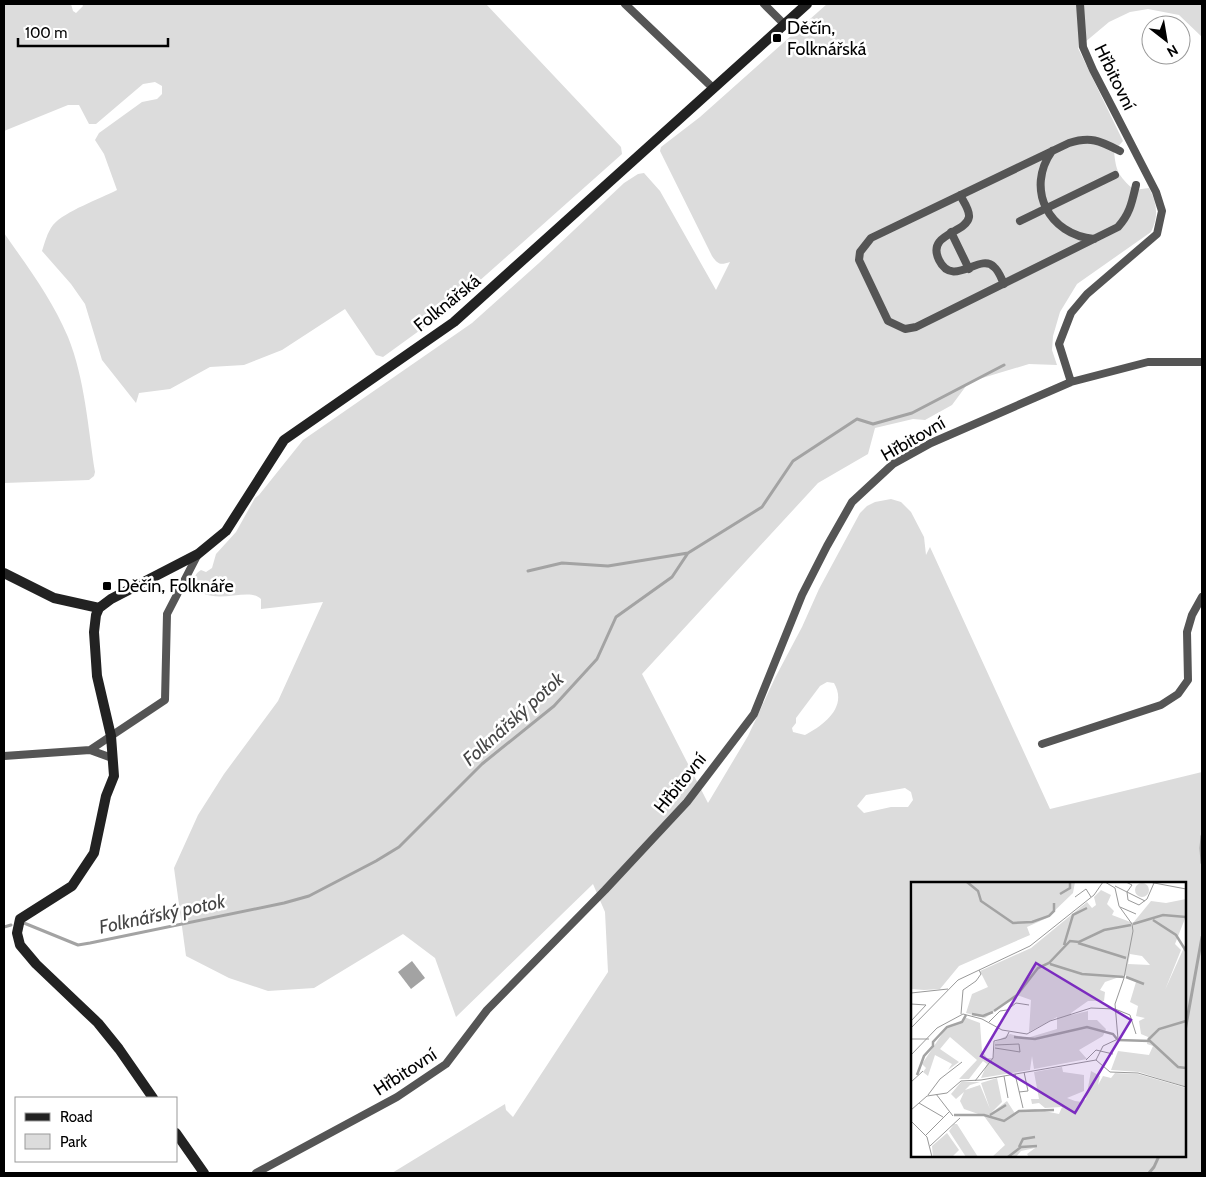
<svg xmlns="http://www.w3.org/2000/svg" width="1206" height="1177" viewBox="0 0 1206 1177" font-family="Cabin,sans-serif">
<rect width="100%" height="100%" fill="#fff"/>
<path fill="#dcdcdc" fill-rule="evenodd" d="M4,4H71L73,11L76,13L83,6L82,4H486L621,147L622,154L441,315L383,357L376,355L345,309L282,350L244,365L210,367L170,389L139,393L136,403L102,360L85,304L71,284L42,251C45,242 47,233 53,225C65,211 100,199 117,190L104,154L95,140L99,133L142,102L157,99L162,94V86L155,82L143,84L96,124H89L79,105H68L4,131Z
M827,4H1202V37L1179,15L1148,9L1130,12L1109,22L1078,48L1123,141L1114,151C1116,172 1118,175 1134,190L1149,188C1157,203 1159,216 1151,232L1077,284L1060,312L1053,336L1052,350L1057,365L1029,364L969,382L952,405L925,420L913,419L875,428L868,454L818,483L642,674L708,803L748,736L775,678L802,627L819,589L860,513L867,506L875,502L891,499L901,502L911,512L924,537L926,555L930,547L1050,809L1202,772V1173H392L505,1104L506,1110L513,1117L608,972L605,912L593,884L456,1017L435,958L403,934L314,988L268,991L229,978L186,956L174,868L198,815L224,774L278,701L323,602L261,609V599C248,585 207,611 192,582C194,577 197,572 201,570L206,572L212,568L216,554L236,532L255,498L259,495L303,440L472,323L539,263L624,183L638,174L644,173L660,191L716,290L730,262C721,265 718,265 712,256L660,151L661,147L700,117ZM827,682L834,683C848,707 824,725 805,735L793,732L792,728L796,723V718L820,686ZM905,788L911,792L913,800L908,807H891L864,813L857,806L866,795ZM912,883H1185V1156H912Z
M4,233C27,266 52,299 68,337C85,379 88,428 95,472L94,476L89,480L4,483Z"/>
<path fill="#a3a3a3" d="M412,961L425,978L411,989L398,972Z"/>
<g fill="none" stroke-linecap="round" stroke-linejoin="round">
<path stroke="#a3a3a3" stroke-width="3" d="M528,571L562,563L608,566L688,553
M1202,836L1201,848L1202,863
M24,923L78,945L90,943L284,903L309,896L376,861L399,847L482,764L554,706L597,659L616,617L672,577L688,553L762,507L793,461L857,419L873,424L912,413L1004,365
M4,927L11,925
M1185,1031L1202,937
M1149,1173L1154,1167L1159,1156"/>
<path stroke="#555" stroke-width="8" d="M625,4L713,88
M764,4L784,24
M1052,151C1025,189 1049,235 1094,239
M1120,151C1100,141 1091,136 1069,143L871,238L860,252L859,260L888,321L905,329L916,327L1118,227C1130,214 1132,202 1136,185
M960,195C963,201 970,210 969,217C966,234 926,233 939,260C953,289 980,252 994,267C999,271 1001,278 1004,284
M1020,221L1115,175
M951,232L969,269
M1071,382L1059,344L1071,313L1087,294L1157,234L1162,211L1156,192L1093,70L1083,47L1080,4
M1042,744L1161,705L1178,694L1188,680L1187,632L1192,615L1202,597
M90,750L112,758
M4,756L90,750L165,700L167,614L198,554
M256,1173L397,1097L446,1064L487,1010L605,890L687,802L754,714L802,595L827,546L852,502L893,464L931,443L1071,382L1148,362H1202"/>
<path stroke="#222" stroke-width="10" d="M4,573L54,598L99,608
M153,1098L119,1049L98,1023L36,964L20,945L17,933L20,919L72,886L94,853L106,796L114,776L111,736L97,676L94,632L96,615L99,608L111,599L198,554L226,531L284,440L454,322L807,4
M176,1133L204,1173"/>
</g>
<g fill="#000" stroke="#fff" stroke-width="2">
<rect x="772" y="33" width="10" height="10" rx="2.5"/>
<rect x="102" y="581" width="10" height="10" rx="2.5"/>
</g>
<g text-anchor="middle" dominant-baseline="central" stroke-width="5" stroke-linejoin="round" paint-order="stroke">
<g font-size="18" fill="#000" stroke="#fff" text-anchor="start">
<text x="787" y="28">Děčín,<tspan x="787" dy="21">Folknářská</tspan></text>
<text x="117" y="586">Děčín, Folknáře</text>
</g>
<g font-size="18" fill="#000" stroke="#fff">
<text transform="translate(1115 77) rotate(64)">Hřbitovní</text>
<text transform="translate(447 303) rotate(-39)">Folknářská</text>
<text transform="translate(913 439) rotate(-30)">Hřbitovní</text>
<text transform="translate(680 783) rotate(-51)">Hřbitovní</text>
<text transform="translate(405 1072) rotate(-33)">Hřbitovní</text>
</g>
<g font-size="19" font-style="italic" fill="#444" stroke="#fff">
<text transform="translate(513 719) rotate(-42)">Folknářský potok</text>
<text transform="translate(162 914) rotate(-12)">Folknářský potok</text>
</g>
</g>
<g transform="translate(911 882)">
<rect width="275" height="275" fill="#fff"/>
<path d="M2,0H164L162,11L136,36L116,45L119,53L48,84L29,107L13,108L0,107ZM224 8a7 7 0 1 1 14 0a7 7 0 1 1-14 0ZM190,8L200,13L196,22L203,29L201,33L222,41L240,19L255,21L275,17V34L264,62L270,68L254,108L275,61V205L228,190L200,188L207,169L238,173L242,164L236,162L237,155L230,152L228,139L234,136L225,134L227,124L219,120L225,100L214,93L194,100L189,108L194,110L193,119H177L160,131V133L177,129V138H186L195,147L192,154L168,168L176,177L123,187L121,174L119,188L70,196L76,182L72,179L58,197H48L66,178L39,155L29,167L48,180L37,188L41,182L24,173L17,194L12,190L15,186L11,182L35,146L51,140L53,135L69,141L71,169L76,176H82L84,160L99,152L116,156L146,147V135L118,150L120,118L106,113L74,136L55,131L61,112L77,105L69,89L120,66L176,20L181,26L185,23L183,15ZM219,72L231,74L239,83L217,82ZM151,185L152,190L173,193V209L156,216L164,219L171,220L175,217L180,189L189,194L187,203L192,194L200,196L204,191L227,192L275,206V275H118L116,272L124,266L110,269L105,275H81L94,263L73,234L53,227L49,219L53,210L45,217L40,212L50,200H69L59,203L54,208L69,203L79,227L70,201L86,196L91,220L80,231L96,219L105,233L107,229L124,227L148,232L151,225L134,226L128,221L121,222L120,217H128L123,190ZM43,242H46L67,275H55L38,249ZM36,251L48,268L41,275H22L21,264Z" fill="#dcdcdc" fill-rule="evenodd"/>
<path fill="none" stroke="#a3a3a3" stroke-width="2.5" d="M56,0L67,9L70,19L102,41L121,40L138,34L143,29V21M149,12L159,6V0M242,38L265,53L275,69M222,42L252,33L275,35M167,61L215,76M153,63L162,33L176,26M139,82L171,92L213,95M215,95L233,102M83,129L106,113L127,86L138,81L159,59L168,60L193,48L220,43M61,132L72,134L82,130M103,155L124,157L176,145L202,152L206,157M207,158L239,159L267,185L275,186M237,158L248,147L275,139M6,193L13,174L22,164V160L36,145L51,140L55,133M43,233H73L93,239L108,229L143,228M79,233L95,223M108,265L112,257L124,255M97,275L110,265L126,264"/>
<path fill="none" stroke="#999" stroke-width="1" d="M215,0L221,3L216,10L217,18L228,23L236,17L243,1M238,0L275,7M204,4L234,19M164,15L175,7L180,15M209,25L225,32M0,111L37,107M0,122L15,123L0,139M50,132L52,108L65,99L70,92L68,88M78,140L89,129L96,128L105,121L118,123M0,146L47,98L119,64L183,13L192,0M0,157H18M84,166L109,170L108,162L84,163M0,173L26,146L52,132L71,137L91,148L116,152L139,139L180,126L204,127L219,133L225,152M175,178L185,168L202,172M185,178L192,164L207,157L204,122L213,96L222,49L221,42L208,24L204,6L194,0M185,178L199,190L227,191L275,205M104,192L112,226M93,194L97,216M64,199L82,176L83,159L95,156L98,150M0,200L12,189M108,210L117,209L113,190M25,212L42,234M17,213L29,197L51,180M8,221L32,235M0,228L16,214L36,211L50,199L70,198L185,178M0,239L16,255L21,275M15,253L39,229M19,264L49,236"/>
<path fill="#7b2cbf" fill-opacity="0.15" stroke="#7b2cbf" stroke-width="2.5" d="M125,81L220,138L164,231L70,174Z"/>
<rect width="275" height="275" fill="none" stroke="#000" stroke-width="2.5"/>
</g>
<rect width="1206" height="1177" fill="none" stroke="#000000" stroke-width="10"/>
<rect x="15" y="1097" width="162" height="65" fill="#ffffff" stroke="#999999"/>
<rect x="25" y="1113" width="25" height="8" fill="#222222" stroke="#999999"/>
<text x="60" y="1122" font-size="15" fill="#000000">Road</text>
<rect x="25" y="1134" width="25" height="15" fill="#dcdcdc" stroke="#999999"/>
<text x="60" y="1147" font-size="15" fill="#000000">Park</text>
<g transform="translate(1166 40) rotate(149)"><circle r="24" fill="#ffffff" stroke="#999999"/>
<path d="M0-4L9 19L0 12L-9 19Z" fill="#000000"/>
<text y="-8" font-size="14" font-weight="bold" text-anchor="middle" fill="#000000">N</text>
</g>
<path d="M18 38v8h150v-8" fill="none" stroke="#000000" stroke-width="2.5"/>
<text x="25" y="38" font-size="15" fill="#000000" stroke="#ffffff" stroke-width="4" paint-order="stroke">100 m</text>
</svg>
